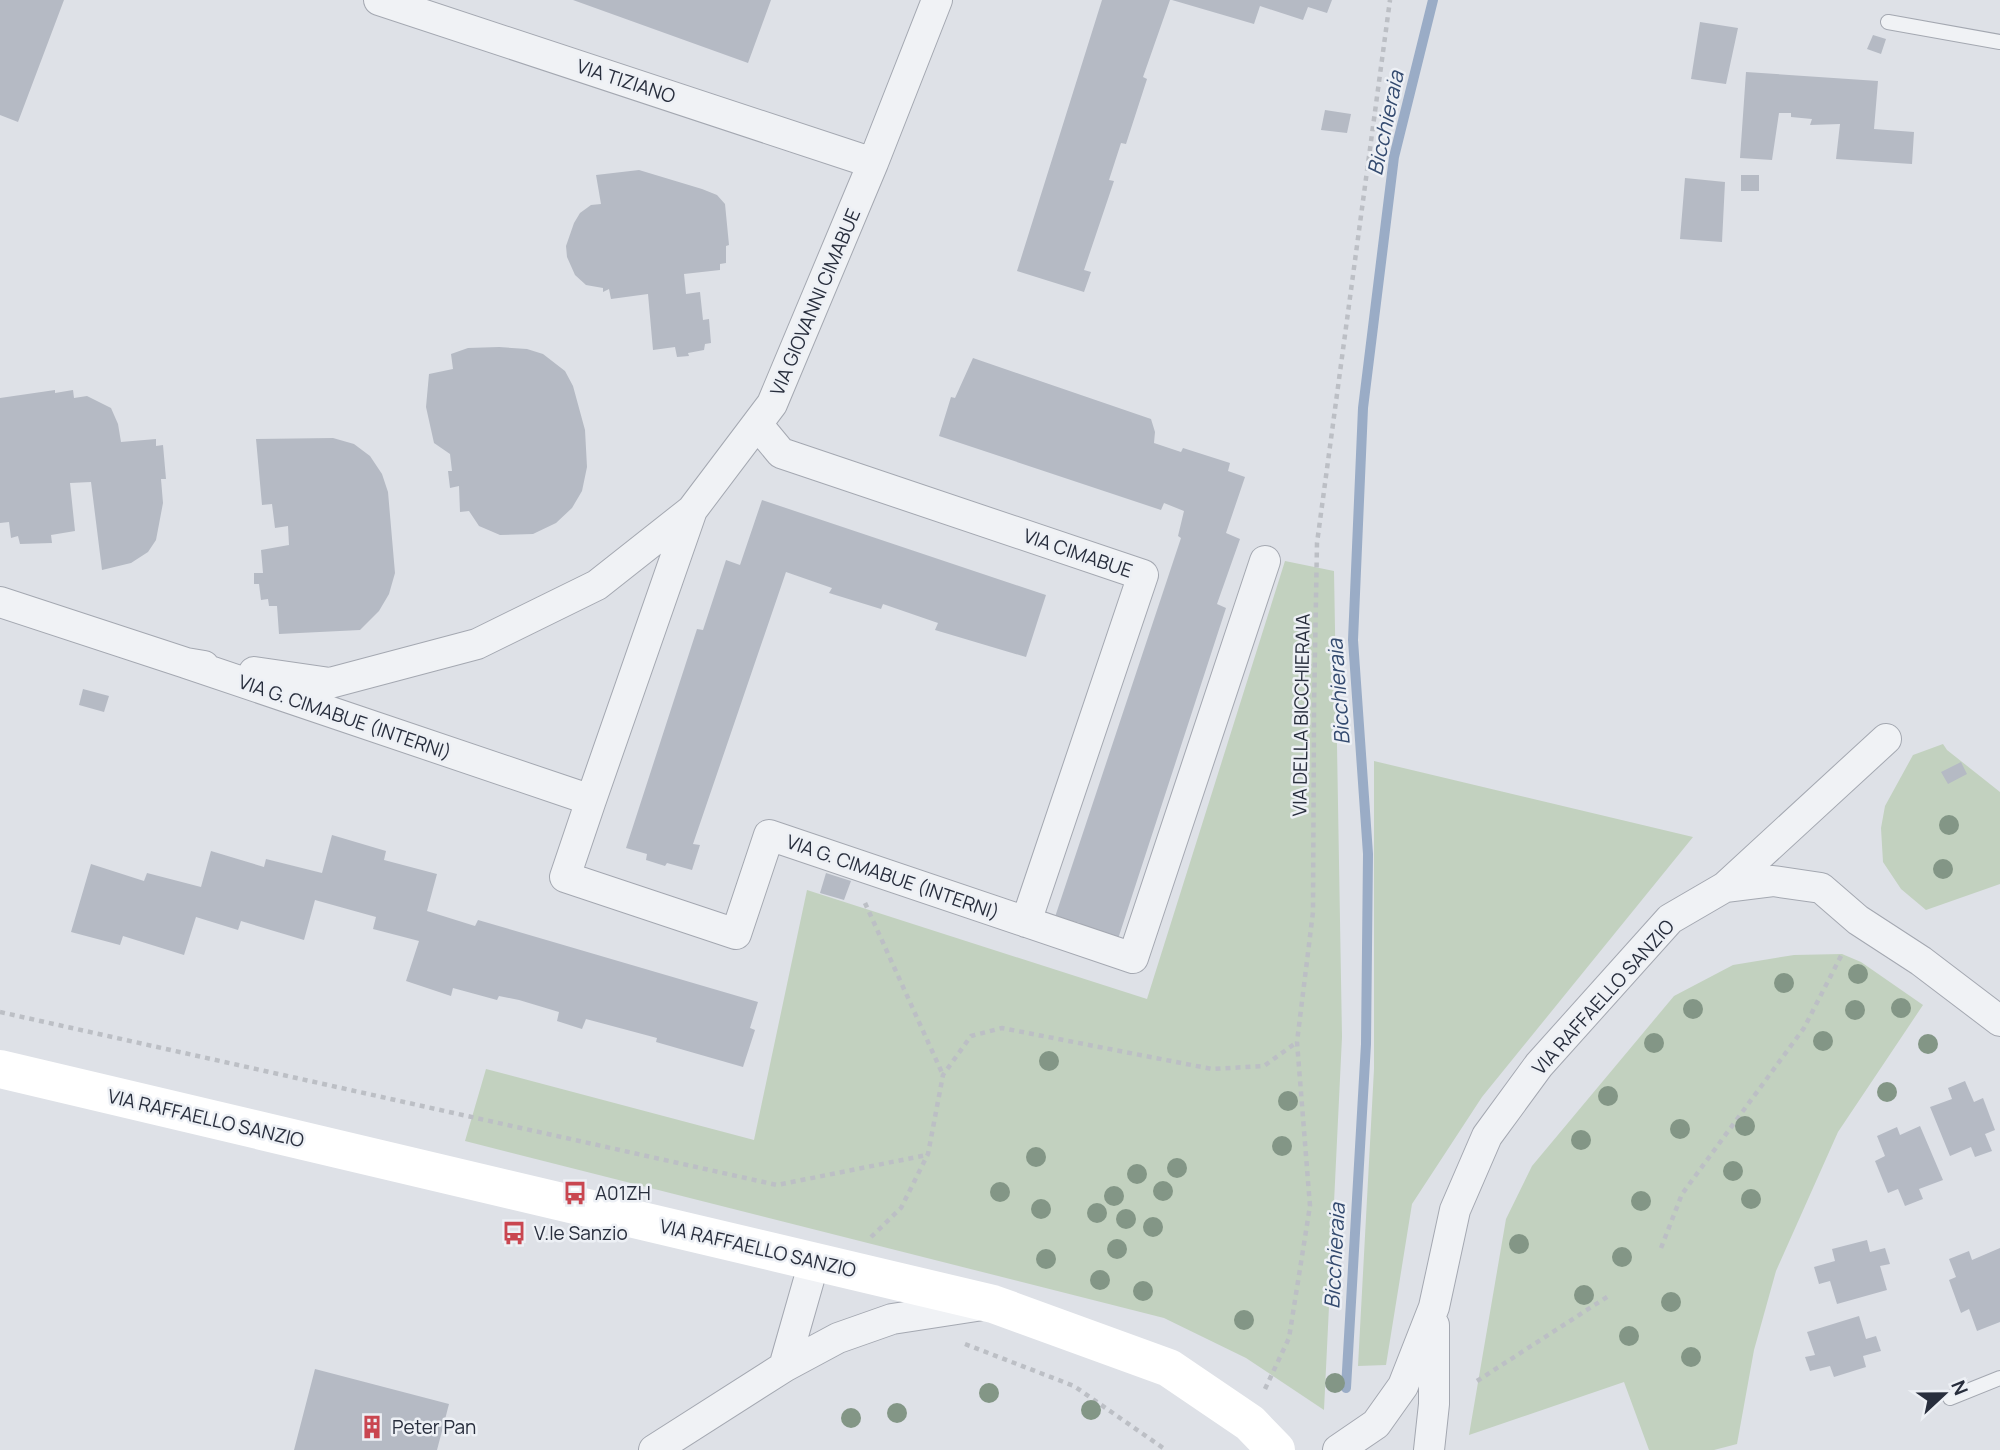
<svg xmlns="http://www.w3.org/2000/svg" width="2000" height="1450" viewBox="0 0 2000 1450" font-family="Manrope,sans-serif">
<rect width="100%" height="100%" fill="#dee1e7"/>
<path fill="#c2d1bf" d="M1285,561L1334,571L1342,1037L1324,1410L1246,1358L1164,1318L465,1141L486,1069L754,1140L807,890L1147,999Z
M1943,744L1947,750L2000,792V884L1926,910L1901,889L1883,862L1881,828L1885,806L1913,755Z
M1374,761L1693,837L1482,1097L1412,1204L1386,1365L1358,1366L1374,1069Z
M1842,954L1861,962L1923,1005L1838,1132L1776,1271L1754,1350L1737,1444L1714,1450H1649L1624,1382L1469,1435L1506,1219L1532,1166L1674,996L1733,965L1794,955Z"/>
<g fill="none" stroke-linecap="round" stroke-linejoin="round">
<path stroke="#9aacc6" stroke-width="10" d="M1346,1388L1366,1044L1368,854L1353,640L1363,408L1394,157L1433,0"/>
</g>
<path fill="#b5bac4" d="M0,0H64L18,122L0,115Z
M573,0H771L748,63Z
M1102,0H1170L1143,77L1147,79L1126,144L1121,143L1109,180L1114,181L1084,270L1091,272L1084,292L1017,271Z
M1172,0H1332L1327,13L1308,7L1303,20L1260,6L1254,24Z
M1700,22L1738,28L1726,84L1691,79Z
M1873,35L1886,39L1881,54L1867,49Z
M1746,72L1878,81L1874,129L1914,132L1912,164L1836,159L1840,124L1810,125L1812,119L1791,117V113H1779L1772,160L1740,158Z
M1325,110L1351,114L1347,133L1321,130Z
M639,170L702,189L717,195L725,204L729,245L726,246V263L720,264V270L684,274L686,294L700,292L703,320L709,319L711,343L705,344L704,350L688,353L689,356L677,357L675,347L653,350L648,294L611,299L609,289L603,292V288L586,285L575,275L567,257L566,246L574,223L580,213L591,205L601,204L596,175Z
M1741,175H1759V191H1741Z
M1685,178L1725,182L1722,242L1680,239Z
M499,347L527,349L543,354L565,371L573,386L585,430L587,467L582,491L572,508L556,523L533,534L500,535L479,526L469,511L460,512L459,486L450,488L448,471H452L450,454L434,443L426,407L429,374L453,369L451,354L468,348Z
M973,358L1151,419L1155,432L1154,443L1181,452L1183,448L1230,463L1228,471L1245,477L1226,533L1240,539L1217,604L1226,608L1117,942L1078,930L1080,923L1055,917L1181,538L1178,536L1184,511L1164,503L1161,510L939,436L951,397L955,398Z
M55,390V393L73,390L74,398L87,396L111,408L118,424L121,442L156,439V446L163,445L166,479H161L163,503L156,540L148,552L131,563L102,570L91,482L70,483L75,531L51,535L52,543L20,544L18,536L11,538L9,522L0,523V398Z
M333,438L354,444L370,456L382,474L388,492L395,573L389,594L379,611L360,630L279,634L277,606H269L268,599L261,600L259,584H254V573H263L261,550L289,545L288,526L275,528L272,504L262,505L256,439Z
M762,500L1046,595L1026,657L935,630L938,623L883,604L881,609L829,593L832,588L786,572L693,844L700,845L692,870L667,863L665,866L646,860L647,854L626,848L697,629L703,630L726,560L740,565Z
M83,689L109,696L104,712L79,705Z
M1961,762L1967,774L1948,784L1941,772Z
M332,835L386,851L384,860L437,874L427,911L475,926L478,920L758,1002L750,1028L755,1030L743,1067L656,1042L657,1038L586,1019L582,1029L557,1021L559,1012L519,1000L499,996L497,1000L453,988L451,996L406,981L419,941L373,929L376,917L315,900L304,940L241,921L238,930L196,917L184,955L123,936L120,945L71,932L91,864L144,881L147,873L201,887L211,851L264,867L266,859L322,873Z
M826,873L851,881L844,900L820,893Z
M1965,1081L1974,1102L1983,1098L1995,1130L1985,1134L1992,1151L1975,1157L1971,1147L1950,1156L1930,1107L1952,1099L1948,1088Z
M1920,1126L1943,1180L1919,1189L1923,1199L1905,1206L1898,1189L1888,1193L1875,1161L1885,1156L1877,1136L1897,1127L1900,1135Z
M1867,1240L1870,1252L1885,1248L1890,1264L1880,1266L1887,1290L1837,1304L1830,1281L1819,1284L1814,1267L1835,1261L1832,1249Z
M2000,1248V1322L1977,1331L1969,1309L1961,1313L1949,1280L1956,1277L1949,1259L1969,1251L1972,1260Z
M1859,1316L1866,1339L1876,1336L1881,1351L1863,1356L1866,1367L1834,1377L1830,1366L1810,1371L1805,1357L1815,1355L1807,1332Z
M315,1369L449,1404L437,1450H294Z"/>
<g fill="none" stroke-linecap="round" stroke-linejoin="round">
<g stroke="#a4a8b1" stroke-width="16">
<path id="service" d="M1888,22L2000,42
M1950,1398L2000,1378"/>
</g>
<g stroke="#a4a8b1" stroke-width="32">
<path id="minor" d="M379,0L873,163
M757,424L781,453L1143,575L1026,922
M0,602L186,663L204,666
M186,663L591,800L565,877L736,934L769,835L1133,958L1265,561
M254,672L330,683L477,644L597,585L692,510L772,404L873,163L937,0
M591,800L692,510
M1725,887L1886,739
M784,1367L838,1338L892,1319L983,1305
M654,1450L784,1367L814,1262
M1338,1450L1376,1424L1403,1386L1434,1307L1455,1210L1487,1136L1539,1065L1670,919L1725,887L1773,881L1821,888L1858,920L1921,961L2000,1021
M1429,1450L1434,1404V1325"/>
</g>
<path stroke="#bcbfc5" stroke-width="4.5" stroke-dasharray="5 5" stroke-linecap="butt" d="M865,903L943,1075
M0,1012L777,1185L927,1155
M871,1237L901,1208L928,1154L943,1075L971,1036L1002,1028L1212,1069L1264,1066L1297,1042
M1661,1248L1682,1194L1804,1028L1842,954
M965,1344L1074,1386L1166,1450
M1477,1381L1610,1295
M1265,1389L1289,1338L1310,1206L1297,1042L1313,912L1314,707L1317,543L1390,0"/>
<use href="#service" stroke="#f0f2f5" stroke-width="14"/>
<use href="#minor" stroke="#f0f2f5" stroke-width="30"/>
<path stroke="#fff" stroke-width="38" d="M0,1069L993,1304L1169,1368L1250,1423L1276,1450"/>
</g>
<g fill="#839686">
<circle cx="1949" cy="825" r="10"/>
<circle cx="1943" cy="869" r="10"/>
<circle cx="1858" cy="974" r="10"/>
<circle cx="1784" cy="983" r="10"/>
<circle cx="1901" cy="1008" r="10"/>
<circle cx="1693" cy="1009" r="10"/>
<circle cx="1855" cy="1010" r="10"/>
<circle cx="1823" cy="1041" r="10"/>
<circle cx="1654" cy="1043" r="10"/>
<circle cx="1928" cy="1044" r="10"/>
<circle cx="1049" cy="1061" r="10"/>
<circle cx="1887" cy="1092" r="10"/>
<circle cx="1608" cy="1096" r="10"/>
<circle cx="1288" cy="1101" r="10"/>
<circle cx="1745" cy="1126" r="10"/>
<circle cx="1680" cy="1129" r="10"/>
<circle cx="1581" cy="1140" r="10"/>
<circle cx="1282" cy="1146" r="10"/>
<circle cx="1036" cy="1157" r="10"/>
<circle cx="1177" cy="1168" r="10"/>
<circle cx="1733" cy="1171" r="10"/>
<circle cx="1137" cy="1174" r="10"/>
<circle cx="1163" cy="1191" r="10"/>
<circle cx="1000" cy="1192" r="10"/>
<circle cx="1114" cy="1196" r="10"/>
<circle cx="1751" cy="1199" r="10"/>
<circle cx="1641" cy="1201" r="10"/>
<circle cx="1041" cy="1209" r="10"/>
<circle cx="1097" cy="1213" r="10"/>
<circle cx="1126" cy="1219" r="10"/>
<circle cx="1153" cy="1227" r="10"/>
<circle cx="1519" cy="1244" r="10"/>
<circle cx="1117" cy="1249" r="10"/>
<circle cx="1622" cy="1257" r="10"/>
<circle cx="1046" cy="1259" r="10"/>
<circle cx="1100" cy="1280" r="10"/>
<circle cx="1143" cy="1291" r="10"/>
<circle cx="1584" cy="1295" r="10"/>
<circle cx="1671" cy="1302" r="10"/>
<circle cx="1244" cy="1320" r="10"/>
<circle cx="1629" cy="1336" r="10"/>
<circle cx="1691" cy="1357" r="10"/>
<circle cx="1335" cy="1383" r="10"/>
<circle cx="989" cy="1393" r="10"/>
<circle cx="1091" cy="1410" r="10"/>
<circle cx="897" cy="1413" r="10"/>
<circle cx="851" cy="1418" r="10"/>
</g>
<defs>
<g id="bus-bare" transform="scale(1.89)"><path d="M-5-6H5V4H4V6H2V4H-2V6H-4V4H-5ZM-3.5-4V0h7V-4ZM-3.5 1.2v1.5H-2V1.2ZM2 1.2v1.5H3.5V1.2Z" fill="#c94650" stroke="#edf0f5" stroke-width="2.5" paint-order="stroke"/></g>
<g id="building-bare" transform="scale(1.89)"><path d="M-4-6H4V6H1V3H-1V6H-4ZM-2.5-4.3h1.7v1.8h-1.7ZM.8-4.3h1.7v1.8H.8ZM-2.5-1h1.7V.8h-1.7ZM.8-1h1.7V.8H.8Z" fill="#c94650" stroke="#edf0f5" stroke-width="2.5" paint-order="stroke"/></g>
</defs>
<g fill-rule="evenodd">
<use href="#bus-bare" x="575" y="1193"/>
<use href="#bus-bare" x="514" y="1233"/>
<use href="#building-bare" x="372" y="1427"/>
</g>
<g text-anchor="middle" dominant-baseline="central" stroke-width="5" stroke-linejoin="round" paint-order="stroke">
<g font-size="19" fill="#282e3d" stroke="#edf0f5">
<text transform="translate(626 81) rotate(18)">VIA TIZIANO</text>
<text transform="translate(815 302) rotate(-67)">VIA GIOVANNI CIMABUE</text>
<text transform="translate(1078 553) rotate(19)">VIA CIMABUE</text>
<text transform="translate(1301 715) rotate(-89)">VIA DELLA BICCHIERAIA</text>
<text transform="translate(345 717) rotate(19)">VIA G. CIMABUE (INTERNI)</text>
<text transform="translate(893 877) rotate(19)">VIA G. CIMABUE (INTERNI)</text>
<text transform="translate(1603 997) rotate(-48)">VIA RAFFAELLO SANZIO</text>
<text transform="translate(206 1118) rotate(13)">VIA RAFFAELLO SANZIO</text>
<text transform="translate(758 1248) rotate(13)">VIA RAFFAELLO SANZIO</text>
</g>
<g font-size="19" fill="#282e3d" stroke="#edf0f5" text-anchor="start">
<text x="595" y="1193">A01ZH</text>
<text x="534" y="1233">V.le Sanzio</text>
<text x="392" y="1427">Peter Pan</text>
</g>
<g font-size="21" font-style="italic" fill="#334a6f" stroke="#edf0f5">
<text transform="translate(1385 123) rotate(-78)">Bicchieraia</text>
<text transform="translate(1338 692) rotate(-94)">Bicchieraia</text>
<text transform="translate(1334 1256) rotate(-87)">Bicchieraia</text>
</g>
</g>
<g transform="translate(1944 1394) rotate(68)" stroke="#edf0f5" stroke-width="5" paint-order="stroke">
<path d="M0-5L12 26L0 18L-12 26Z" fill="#282e3d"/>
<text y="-10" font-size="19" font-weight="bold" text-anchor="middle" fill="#282e3d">N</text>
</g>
</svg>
